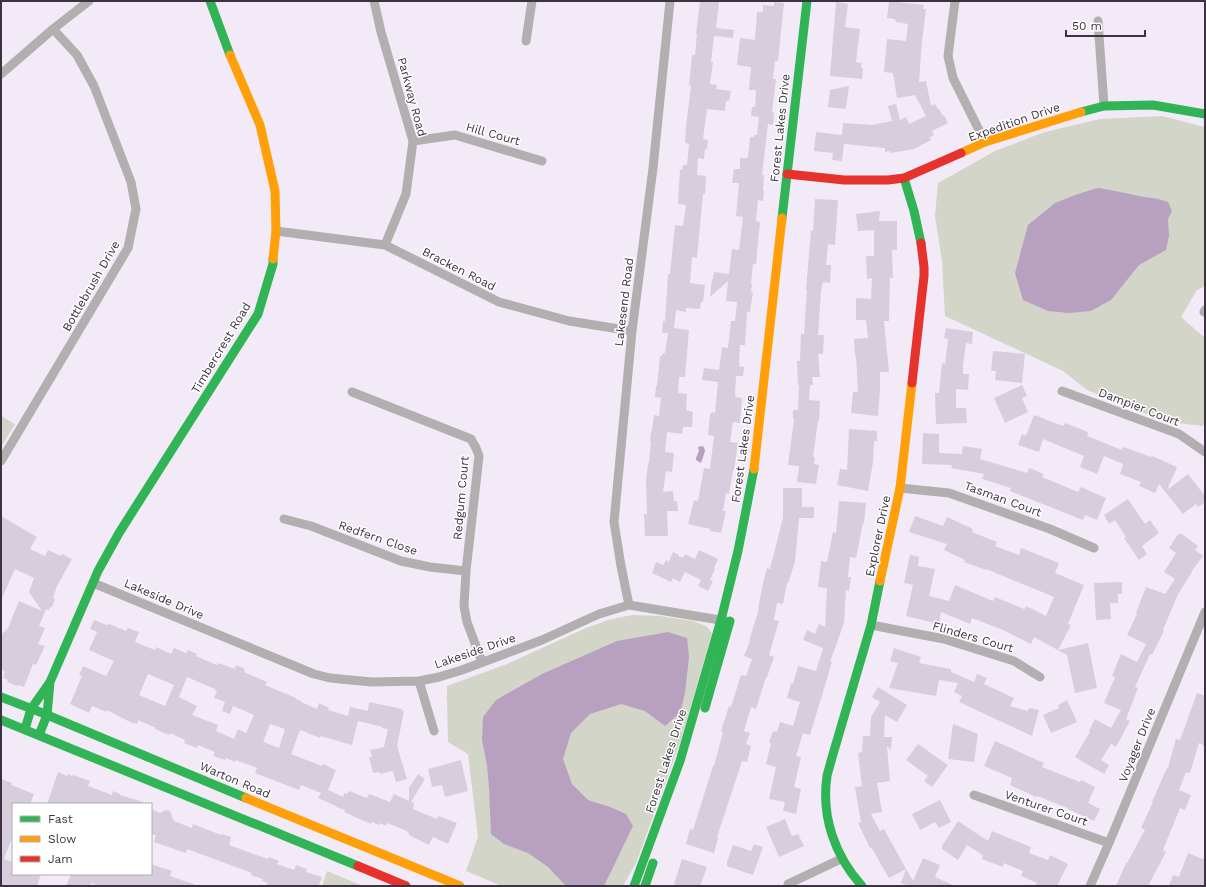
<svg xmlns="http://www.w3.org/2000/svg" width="1206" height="887" viewBox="0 0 1206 887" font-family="'Work Sans',sans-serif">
<rect width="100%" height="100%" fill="#f3eaf7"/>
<path fill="#d2d5c8" d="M1162,116L1205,127V286L1197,290L1181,317L1205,338V417L1203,426L1167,422L1087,390L1063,371L945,316L942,261L935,216L938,183L995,151L1045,132L1100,119Z
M1,416L15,424L1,447Z
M633,615L660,616L693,621L706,626L710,630L712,634L680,743L636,863L623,886H502L466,871L478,837L468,754L448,742L447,700L446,698L447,697V686L507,664L586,628L611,619H615L616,618Z
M327,871L363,886H322Z"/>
<path fill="#b8a0c0" d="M1098,188C1112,190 1125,193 1139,196C1149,198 1158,198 1168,202L1172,211L1168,219L1169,236L1166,250L1139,265L1111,300L1091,311L1069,313L1048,311L1023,300L1015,273L1028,225L1055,203L1078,194Z
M702,446L704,447L705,451L701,463L696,460V458L699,451L698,447Z
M668,632L687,638L689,657L685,693L680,713L665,726L645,711L621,704L590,714L571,733L563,759L572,784L588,800L610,807L626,814L633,826L604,886H566L548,867L528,853L504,844L491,834L489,788L487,765L482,740L483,717L496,700L542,674L617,641Z"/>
<path fill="#d7cddc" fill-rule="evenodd" d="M700,1H719L716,28L734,30L733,38L714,36L711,62H713L710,84L717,85L716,89L731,91L729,101H726L725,111L707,109L703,139L708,140L707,149H705L704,159L698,158L697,175L706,176L705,194H703L697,258L692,257L690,283L705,285L703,302H701L700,309L686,308V312L676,310L674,328L689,330L685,377H679L678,393L687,394L686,410L693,412L692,427H683L682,434L667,432L665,452L674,453L672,472L666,471L663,492L673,491L674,501H677L678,511H667L668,536H645L644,514H647L646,482L648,463H649L651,442H650L651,431H652L654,415L659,416L661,398L655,397L656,386H657L660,356H662L663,353H665L668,333H662L663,321H665L668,274H670L675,225L683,226L686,205L678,204V202L680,170H682L683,165H687L689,144L685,143L686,127L691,86H689L692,55H695L697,34H696Z
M889,1L924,5L923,9H926L922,41L919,82L926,81L931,106L935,104L938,109H939L943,116L944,115L948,123L932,131L934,135L930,137L931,140L914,149L891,153L890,151L885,152V148L844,144L842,161L832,160L833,153L814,151L816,132L842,135L843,123L872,125L892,121L888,106L896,104L900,120L906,117L909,124L926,116L915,95L897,98L893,73L884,72L887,39L906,41L908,24L896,22L895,19L887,18Z
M774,2L784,3L778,61H775L773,79H776L772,112L774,113L773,125L768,124L762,175H764L763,190L764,191L763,201L758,200L756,221L760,222L756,264H753L751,284H752L751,292H753L750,312H747L745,345H740L739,362H740L739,366L744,367L743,376H736L735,394H736L735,397L742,398L741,412L740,423L733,422L730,442L738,443L734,470H733L729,494L726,493L723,511H726L721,533L710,531V529L688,524L694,500L698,501L704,468L710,469L714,436L708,435L710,414H711L712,412L715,413L718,382L702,380L704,368L719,370L722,347L728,348L731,321H735L737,302L726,301L728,281L710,297L712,279H713L714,272L729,274L732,249L739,250L743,217L736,216L739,183H732L734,169H740V158H747L748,157L750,137H754V135H757L759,117L751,116L752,107H755L756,90H749L751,67L737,65L740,38L755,40L757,12H763V5L774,6Z
M836,2L848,4L845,27L860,29L856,62L862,63L861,68H863L862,79L830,76Z
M849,86L846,109L828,107L830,90Z
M815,199L838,200L835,245L828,244L826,265H831L830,283L823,282L821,291L818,335H824L823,354H818L820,377H812L813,385H810L809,400L820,401L819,421H818L813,457L815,458L814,464L819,465L816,484L797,482L799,466L788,465L794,419H793V410H798L799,385H798L797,361H800L801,334H804L807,290H806L811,230L813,231Z
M880,211L879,221H897V250H892L893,278H890L889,321H884L889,372H880V388L878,416L851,413L853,392H858L856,356H855L854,339L868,338L866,320H856V298L871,299L872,278L867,279L866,256H874V230L858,231L856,214Z
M946,328L973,332L972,344L966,343L963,365V374H969L968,390L956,389V408H966L967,423L936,424L935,393H939L942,363L945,364L948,339L944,338Z
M993,351L1025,354L1022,383L995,380L996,371H991Z
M1022,385L1027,396L1022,398L1028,412L1005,423L994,398Z
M1034,415L1063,426L1065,423L1088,432L1087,436L1122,450L1123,447L1151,457L1152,456L1177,467L1167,490L1188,474L1205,496V502L1198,507L1196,504L1183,514L1159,484L1155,493L1139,486L1141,482L1120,474L1123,464L1104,456L1097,474L1080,467L1084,456L1043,439L1039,452L1018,445L1022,434L1026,436Z
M849,429L877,431V441H874L873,462L868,491L837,485L840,469L847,470Z
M923,433L939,434V453L962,454L963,446L982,449L980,459L1027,473L1029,468L1044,474L1042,477L1078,492L1081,487L1106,498L1097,520L1085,515L1083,520L1010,491L1011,488L982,479L984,474L951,468L952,465L922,464Z
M783,488H802V507H814V518H799L795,562L788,583H787L783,604L777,603L774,620L779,621L769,655L774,657L767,677H766L756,709L751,707L744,731L750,733L746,744L751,746L747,762L742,761L717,837L718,838L714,853L686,844L690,829L693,830L713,766H714L723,732L721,731L729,706L731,707L741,675L746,676L752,659L744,656L750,641H749L759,609H758L763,583L767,568L770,569L783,518Z
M1128,499L1145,524L1150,520L1159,533L1142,546L1147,554L1139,560L1124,538L1126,537L1115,520L1109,524L1104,515Z
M839,501L866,503L864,523H863L856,558L850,557L848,577H851L849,591L846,590L844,623L830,662H832L810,735L803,733L796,756L801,757L794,787L801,789L796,814L783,811L785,802L769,799L776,767L766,764L771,743H769L773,731L777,732L780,722L793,726L800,702L787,698L791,683L793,684L798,666L816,671L823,648L803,640L807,630L815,634L819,624L825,627L827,588L818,587L821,561L827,562L833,532L836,533Z
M1,516L37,537L30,549L45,556L48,550L61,556L62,554L72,559L57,586L53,598L55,599L52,607H50L49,610L46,609L39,626L45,628L38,644L45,646L36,665L33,664L24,687L18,685L17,686L7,682L8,680L3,678L5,672L1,668V635L8,628L19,601L42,611L29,592L34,578L15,569L1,600Z
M915,516L943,526L947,517L973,529L972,532L997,542L995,546L1019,555L1021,548L1059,563L1055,573L1084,585L1068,624L1071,625L1058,650L1088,643L1097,688L1075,693L1067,655L1034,637L1031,644L1003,630L972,618L970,624L941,612L939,624L906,616L913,585L904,583L910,555L919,557L918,566L935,569L929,596L949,601L955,585L993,601L995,597L1024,609L1026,606L1046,616L1054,597L986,569V570L964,562L965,560L944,550L947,544L909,532Z
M1178,534H1182L1198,546L1195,550L1203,556L1191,572H1192L1178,594L1163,630L1164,631L1152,655L1150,654L1135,687L1138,688L1126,719L1130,721L1116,747L1111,744L1101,760L1109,765L1104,774L1075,757L1090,732L1089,731L1095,719L1111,728L1121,710L1104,703L1115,677L1112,676L1121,654L1137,662L1146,644L1127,635L1137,614L1136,613L1146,587L1165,594L1175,579L1164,572L1176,553L1169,548Z
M699,550L718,559L714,568L715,569L710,580L713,581L708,591L698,586L701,580L685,572L680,582L673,578L671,582L652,573L656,562L663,565L666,560L669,562L673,552L679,555V557H684L685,554L695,559Z
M1122,582V594H1118V603H1110L1111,619L1096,620L1094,583Z
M94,620L107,625L109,624L126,631L128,628L139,632L135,642L155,650L156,647L171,654L174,648L186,653L188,650L197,654L196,656L217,665L218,663L235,669L236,665L245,669L244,672L267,682L265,685L296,698V699L301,701V702L317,709L319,703L329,708L328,710L348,716L350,707L368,711L369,702L402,709L401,710L404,711L397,746L407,779L396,782L393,771L380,774L379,772L373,773L369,757H372L370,750L384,747L388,729L382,728L383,727L358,721L352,745L320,736V738L300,730L291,754L322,766L323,764L336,770L328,790L343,797L344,793L347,794L349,791L367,798L369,794L390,802L394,794L409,801V788L418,774L425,779L411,802L414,803L413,809L437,819L438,816L457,823L448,844L433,837L429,845L409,835V833L407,832V831L387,823L386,826L379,823V825L372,822L371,824L344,812L345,810L336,807V806L318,798L321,793L301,785L299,790L255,773L257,768L236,760L235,762L226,758L225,760L213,756L215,752L198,745L197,748L184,743L185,740L170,733L169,735L155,729L156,728L138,720L137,724L134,723V724L107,710V712L92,706L89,713L70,704L82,676L79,675L83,666L106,676L114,661L89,650L97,632L90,629ZM148,674L174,685L165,706L139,695ZM187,677L215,689V690L217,691L214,698L225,702L222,711L230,714L233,706L254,715L246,733L238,729L234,739L216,731L218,725L192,715L197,706L179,697ZM270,724L285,729L279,748L263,742Z
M894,648L921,657L919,663L951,669V672L974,682L977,674L987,678L984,684L1014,698L1010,706L1028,711L1029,708L1039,710L1032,736L959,702L962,696L954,692L958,683L939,680L936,696L889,688L898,663L890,661Z
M878,687L907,705L897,722L885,715L884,737H892L891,750L887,746L890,781L877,783L882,812L871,814L880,831L884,829L906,869L889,878L871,847L870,848L858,823L861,822L855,787L862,786L858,753L862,752L863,736H870L871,717L880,702L872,697Z
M1197,693L1205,696V746L1199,743L1190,773L1186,772L1179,790L1191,795L1185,810L1180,808L1163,850L1166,852L1148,886H1116L1126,863H1127L1145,830L1141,828L1153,802H1152L1167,768H1168L1176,739L1180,740Z
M1067,700L1077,722L1051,733L1043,715L1059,708L1058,705Z
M953,724L978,734L974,762L948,759Z
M995,741L1044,763L1042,767L1080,782L1081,780L1095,787L1088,803L1100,809L1094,821L1068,809V808L1037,796L1036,797L1010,785L1012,778L984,766Z
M918,744L948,765L932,787L924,781L928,776L906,760Z
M461,760L468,791L445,797L442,785L432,787L428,769Z
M58,772L67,776L68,774L72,776L73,775L90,781L88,786L112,795L113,791L120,794V795L143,802V804H47Z
M1,779L12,783L11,785L34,794L30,804H13V835L4,859L13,862V874H41L37,886H1Z
M940,800L951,822L939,828L935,822L920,830L912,814Z
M151,809L160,813L166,810L170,811L174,821L192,828L193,824L221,835L222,834L231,837L229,845L268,859L269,857L279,861L277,864L294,870L296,865L307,869L306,872L322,877L319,885L318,886H266L268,883L262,881L263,879L251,875L252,873L187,849L186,853L154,842L156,835L151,834Z
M785,819L792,836L798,834L804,846L779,857L766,827Z
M958,821L988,841L992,831L1031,847L1029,853L1048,860L1050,855L1068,864L1057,886H1035L1037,883L1021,876L1023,871L1004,863L1003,867L982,859L983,855L967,845L958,860L942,849V846Z
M754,844L763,847L753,875L727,866V862L733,845L751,851Z
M1188,853L1205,860V886H1169L1173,875L1179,877Z
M923,858L940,865L935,877L955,886H909L901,883L906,869L913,881Z
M682,859L707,867L700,886H679L674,884Z
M151,864L172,871L170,876L196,885V886H99L91,883L90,886H66L71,874H151Z"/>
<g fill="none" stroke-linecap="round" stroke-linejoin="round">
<path stroke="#b1afb0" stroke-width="9" d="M374,1L381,32L413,141L406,194L385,245
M955,1L948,56L953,78L985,142
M1098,21L1104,106
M526,41L532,1
M1,74L53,29L89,1
M413,141L455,135L542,161
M276,231L385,245L499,302L569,321L632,331
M1204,312L1205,310
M1062,391L1179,434L1205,452
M352,392L471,439L476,448L479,456L466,571L464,606L467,622L482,662
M1,461L128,248L136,209L131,182L94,86L77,55L53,29
M900,488L949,493L1050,529L1094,548
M284,519L311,526L401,561L430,567L466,571
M93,583L314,674L330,678L372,682L419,681L439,677L462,670L542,640L599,614L629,605L726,621
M629,605L621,566L614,522L632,331L653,168L670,1
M871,625L944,639L1014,661L1040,677
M419,681L434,731
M974,795L1109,843
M788,884L841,859
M1090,886L1109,843L1205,612"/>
<path stroke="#30b455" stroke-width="9" d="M210,1L230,55
M1081,112L1104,106L1153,105L1205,114
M904,178L914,211L921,243
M782,218L807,1
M1,697L40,712L246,798
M705,708L730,621
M1,720L358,866
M25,729L31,709L50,682L98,571L119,533L258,314L273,264V259
M39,735L47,715L50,682
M634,886L680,761L721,620L738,551L754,469
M645,886L653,863
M862,886C835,856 821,817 827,776C828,771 830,766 831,761L871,625L880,581"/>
<path stroke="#ff9f0a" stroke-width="9" d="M230,55L260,125L275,191L276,231L273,259
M961,153L985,142L1081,112
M754,469L782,218
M880,581L900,488L912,383
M246,798L460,886"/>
<path stroke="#e5322d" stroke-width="9" d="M787,174L844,180H888L904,178L961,153
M912,383L924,276V267L921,243
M358,866L406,886"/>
</g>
<g text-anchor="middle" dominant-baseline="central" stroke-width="3" stroke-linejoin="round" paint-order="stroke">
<g font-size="12" fill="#3b333f" stroke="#fff">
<text transform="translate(412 97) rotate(75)">Parkway Road</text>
<text transform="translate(1014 122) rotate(-19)">Expedition Drive</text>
<text transform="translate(780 128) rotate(-84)">Forest Lakes Drive</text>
<text transform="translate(493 134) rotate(16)">Hill Court</text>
<text transform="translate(459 269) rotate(27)">Bracken Road</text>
<text transform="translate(91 286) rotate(-60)">Bottlebrush Drive</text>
<text transform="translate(624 302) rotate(-83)">Lakesend Road</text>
<text transform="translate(221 348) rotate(-59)">Timbercrest Road</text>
<text transform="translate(1139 407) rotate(21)">Dampier Court</text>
<text transform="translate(743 449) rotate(-82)">Forest Lakes Drive</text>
<text transform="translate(461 498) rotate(-85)">Redgum Court</text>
<text transform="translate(1003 499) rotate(20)">Tasman Court</text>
<text transform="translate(878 536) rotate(-78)">Explorer Drive</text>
<text transform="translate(378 538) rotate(19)">Redfern Close</text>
<text transform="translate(164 599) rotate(23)">Lakeside Drive</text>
<text transform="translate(973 637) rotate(16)">Flinders Court</text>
<text transform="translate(475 651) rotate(-19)">Lakeside Drive</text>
<text transform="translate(1137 745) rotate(-68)">Voyager Drive</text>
<text transform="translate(666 761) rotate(-72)">Forest Lakes Drive</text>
<text transform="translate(235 780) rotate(23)">Warton Road</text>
<text transform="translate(1046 808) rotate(19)">Venturer Court</text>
</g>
</g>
<rect width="1206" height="887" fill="none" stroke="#3b333f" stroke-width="4"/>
<rect x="12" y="803" width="140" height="72" fill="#ffffff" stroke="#b1adb2"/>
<rect x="20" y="816" width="20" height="6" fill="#30b455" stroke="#b1adb2"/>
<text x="48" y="823" font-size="12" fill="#3b333f">Fast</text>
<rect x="20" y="836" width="20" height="6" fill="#ff9f0a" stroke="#b1adb2"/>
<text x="48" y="843" font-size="12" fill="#3b333f">Slow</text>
<rect x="20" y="856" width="20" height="6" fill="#e5322d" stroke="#b1adb2"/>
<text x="48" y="863" font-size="12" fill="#3b333f">Jam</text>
<path d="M1066 30v6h79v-6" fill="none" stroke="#3b333f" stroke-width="2"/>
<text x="1072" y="30" font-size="12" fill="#3b333f" stroke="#ffffff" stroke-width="3" paint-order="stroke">50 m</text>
</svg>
